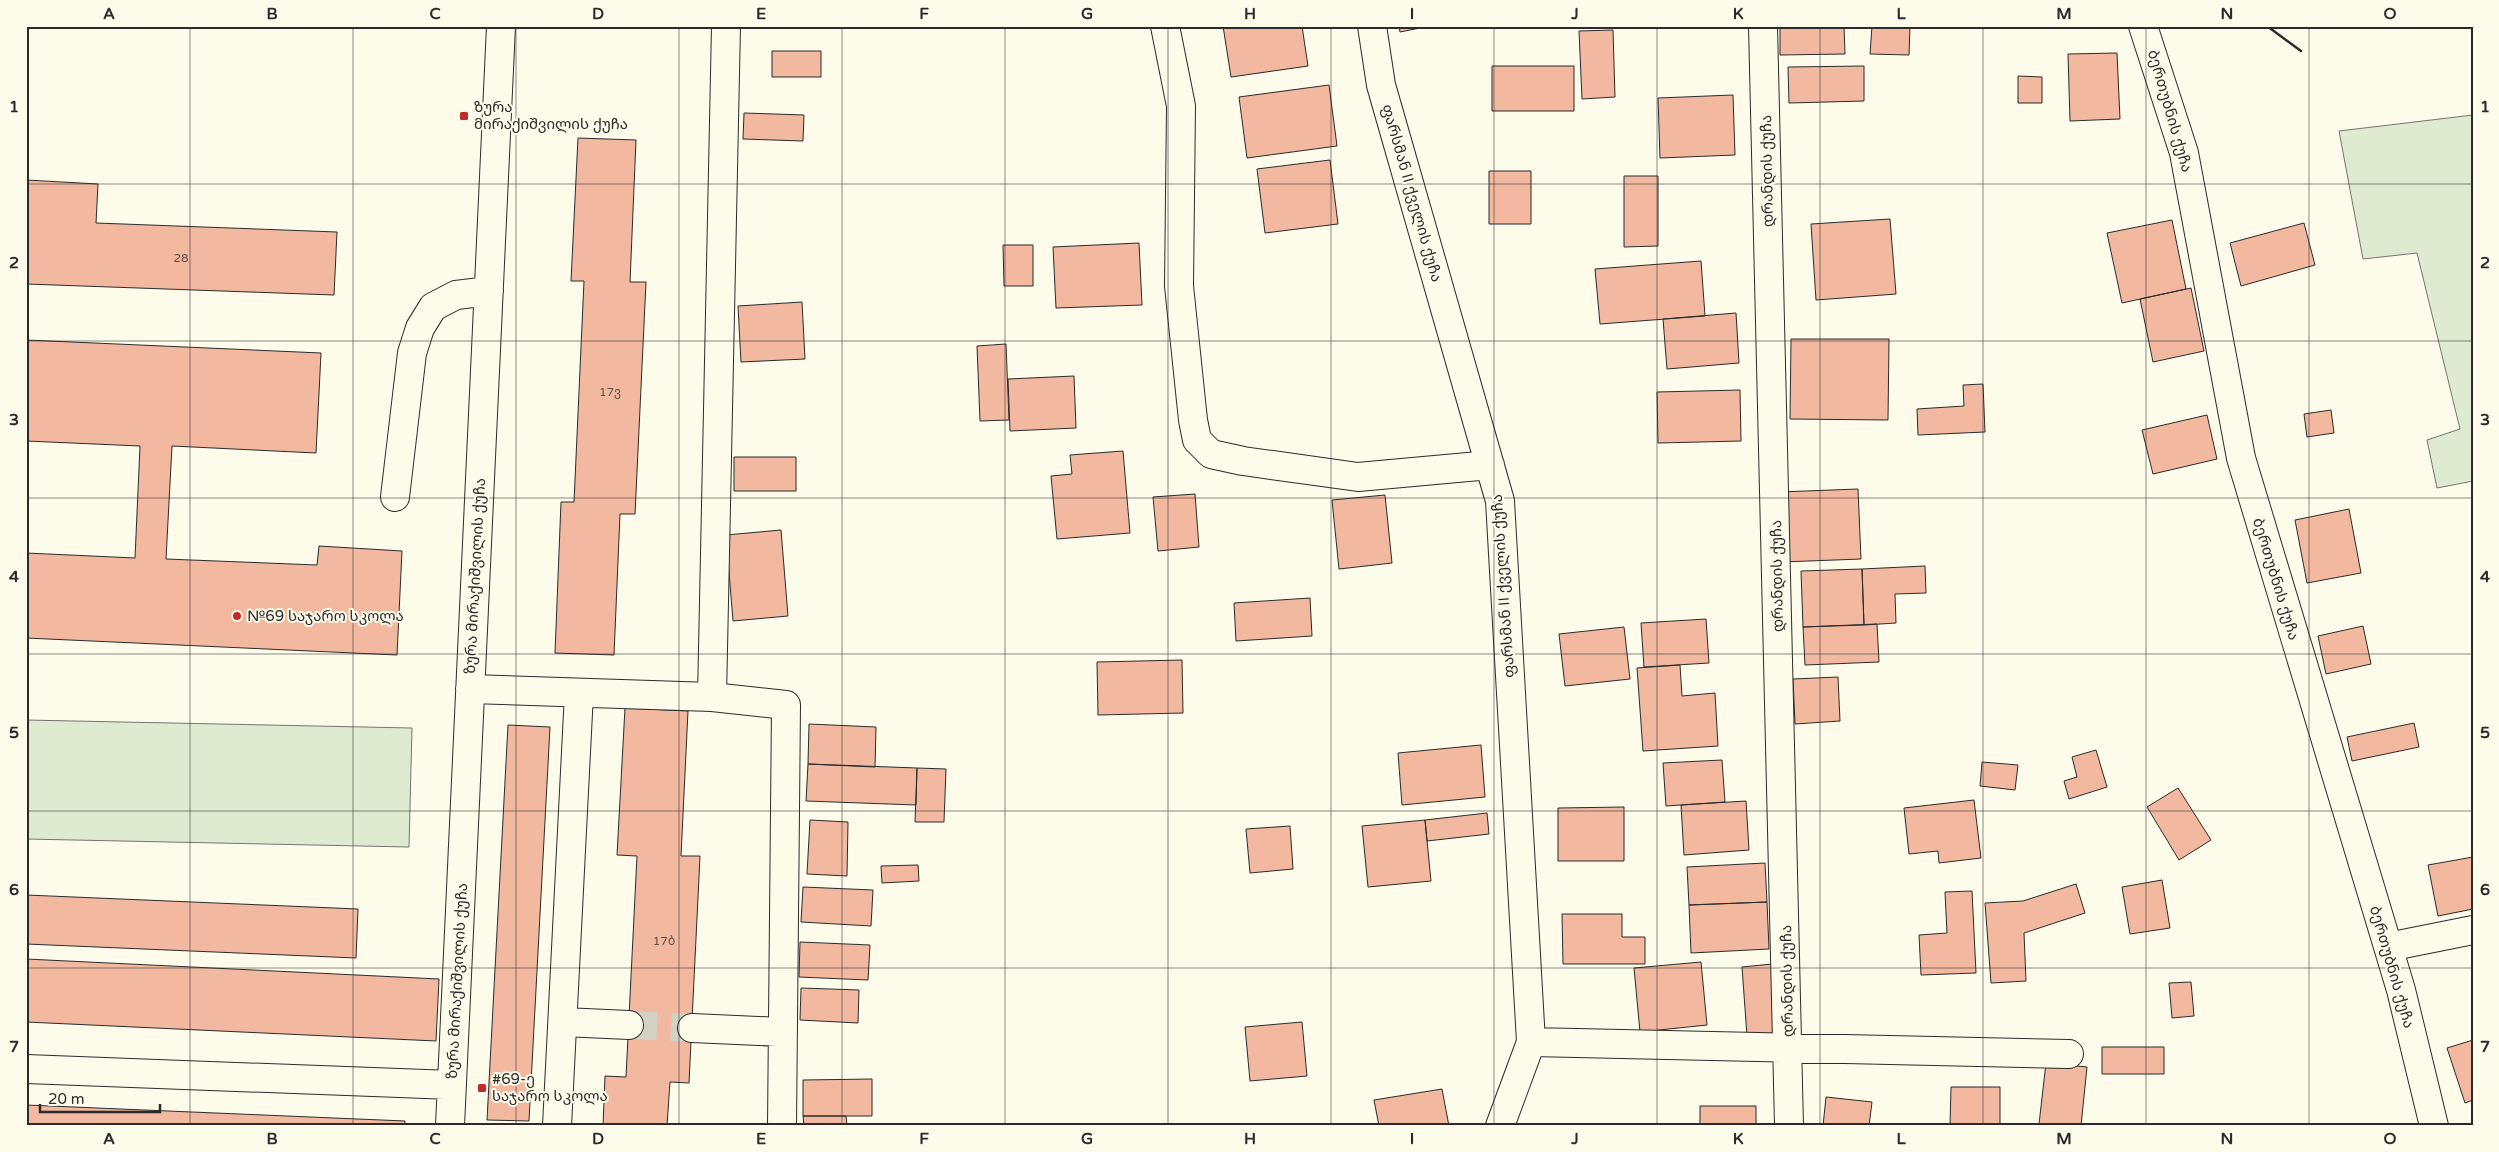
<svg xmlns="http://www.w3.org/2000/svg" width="2499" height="1152" viewBox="0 0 2499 1152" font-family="'Varela Round','Noto Sans Georgian',sans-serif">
<rect width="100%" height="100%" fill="#fdfbea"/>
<path fill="#deebd1" stroke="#74746e" d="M2473,115V481L2437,488L2427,440L2460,429L2417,253L2363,259L2339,131Z
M26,720L412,728L409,847L26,839Z"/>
<path fill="#f2b8a0" stroke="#2b2b2b" d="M1223,26H1302L1308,66L1231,77Z
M1399,26H1430L1400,32Z
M1780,26H1844L1845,54L1780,55Z
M1872,26H1910L1909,55L1870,54Z
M1613,30L1615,97L1582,99L1579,31Z
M772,51H821V77H772Z
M2117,53L2120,119L2070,121L2068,54Z
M1492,66H1574V111H1492Z
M1864,66V101L1789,103L1788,67Z
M2018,76L2042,77V103H2018Z
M1329,85L1337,146L1247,158L1239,97Z
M1733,95L1735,155L1660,158L1658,98Z
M744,113L804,115L803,141L743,139Z
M578,138L636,140L630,282H646L635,514H620L614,655L555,653L561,502H574L584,281H571Z
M1330,160L1338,224L1265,233L1257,169Z
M1489,171H1531V224H1489Z
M1624,176H1658V246L1624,247Z
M26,180L98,184L96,223L337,232L334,295L26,284Z
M1890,219L1896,294L1816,300L1811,224Z
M2172,220L2186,289L2122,303L2107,233Z
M2304,223L2315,265L2241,286L2230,243Z
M1139,243L1142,305L1056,308L1053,247Z
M1003,245H1033V286H1004Z
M1701,261L1705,316L1600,324L1595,269Z
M2191,288L2204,351L2153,362L2140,299Z
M802,302L805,359L741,362L738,306Z
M1736,313L1739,363L1667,369L1663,319Z
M1791,339H1889L1888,420L1790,419Z
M26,340L321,353L316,453L172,446L166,559L317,565L319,546L402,551L397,655L26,638V553L135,558L140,446L26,441Z
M1006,344L1009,420L980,421L977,346Z
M1074,376L1076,428L1010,431L1008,379Z
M1983,384L1985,432L1918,435L1917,409L1964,406L1963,385Z
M1740,390L1741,441L1658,443L1657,392Z
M2331,410L2334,433L2307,437L2304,414Z
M2207,415L2217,459L2153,474L2142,430Z
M1123,451L1130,533L1057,539L1051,476L1072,474L1070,455Z
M734,457H796V491H734Z
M1858,489L1861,559L1782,562L1779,492Z
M1195,494L1199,547L1158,551L1153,497Z
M1385,495L1392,563L1339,569L1332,500Z
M2349,509L2361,573L2307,583L2295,520Z
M781,530L788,616L733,621L726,535Z
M1925,566L1926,593L1895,594L1896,623L1864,625L1862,569Z
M1862,569L1864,625L1803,627L1801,571Z
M1310,598L1312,636L1236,641L1234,603Z
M1706,619L1709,663L1644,667L1641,623Z
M1877,624L1879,662L1805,665L1803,627Z
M2363,626L2371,664L2326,674L2318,636Z
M1624,627L1630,679L1565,686L1559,634Z
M1182,660L1183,713L1098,715L1097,662Z
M1680,665L1682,696L1715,693L1718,746L1643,751L1637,668Z
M1838,677L1840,721L1795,724L1793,679Z
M625,708L688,711L681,856H700L689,1083L670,1082L667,1126H603L605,1076L626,1077L637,856L617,855Z
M2414,723L2419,747L2352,761L2347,737Z
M809,724L876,727L875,767L808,764Z
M508,725L550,727L529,1121L487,1120Z
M1481,745L1485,797L1402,805L1398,753Z
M2096,750L2107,787L2069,799L2064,781L2077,777L2072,757Z
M1722,760L1725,802L1666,806L1663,763Z
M1982,762L2018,765L2015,790L1980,786Z
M808,764L917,768L916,805L806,801Z
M917,768L946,769L944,822H915Z
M2178,788L2211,840L2179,860L2147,807Z
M1974,800L1981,858L1939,863L1938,851L1909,854L1904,808Z
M1746,801L1749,850L1684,855L1681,805Z
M1624,807V861H1558V808Z
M1487,813L1489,834L1427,841L1425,820Z
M810,820L848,822L847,876L807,874Z
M1425,820L1431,881L1368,887L1362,826Z
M1290,826L1293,869L1250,873L1246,829Z
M2473,857V909L2438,916L2428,865Z
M1765,863L1767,902L1689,905L1687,867Z
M918,865L919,881L882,883L881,866Z
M2162,880L2170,928L2130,934L2122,887Z
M2076,884L2085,913L2024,933L2026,981L1991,983L1985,903L2023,901Z
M803,887L873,890L871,926L801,922Z
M1972,891L1976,973L1921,975L1919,935L1947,933L1945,892Z
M26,895L358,909L356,958L26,944Z
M1767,902L1769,949L1691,953L1689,905Z
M1562,914H1622V937H1645V964H1563Z
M800,942L870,945L868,980L799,977Z
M26,959L439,979L436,1041L26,1022Z
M1701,962L1707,1025L1640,1032L1634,968Z
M1772,964L1777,1034L1747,1036L1742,967Z
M2191,982L2194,1016L2172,1018L2169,983Z
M801,988L859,990L858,1023L800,1020Z
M1302,1022L1307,1076L1250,1081L1245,1027Z
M2473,1040V1100L2465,1103L2447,1048Z
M2102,1047H2164V1074H2102Z
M2046,1063L2087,1067L2081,1126L2039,1124Z
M872,1079V1116H803V1080Z
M1951,1087H2000V1126H1950Z
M1442,1089L1449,1126H1379L1374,1100Z
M1826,1097L1872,1102L1869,1126H1823Z
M26,1105L405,1121V1126H26Z
M1700,1106H1756V1126H1700Z
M803,1116H846L847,1126H804Z"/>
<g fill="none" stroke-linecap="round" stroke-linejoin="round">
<path stroke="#d3d1c4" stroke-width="28" stroke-dasharray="28 14" stroke-linecap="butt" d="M629,1025L692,1028"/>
<g stroke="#2b2b2b" stroke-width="30">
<path id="minor" d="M1165,26L1181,106L1179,286L1193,420L1197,440L1211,454L1243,461L1358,477L1490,465
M1372,26L1381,85L1500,501L1531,1042L1500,1126
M1763,26L1789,1126
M2143,26L2184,153L2241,458L2401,990L2434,1126
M395,497L412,353L420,328L433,307L456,295L489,291
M470,689L712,697L786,705L782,1126
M712,697L726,26
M2388,947L2473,930
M563,1022L629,1025
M692,1028L782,1032
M1531,1042L2069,1054
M26,1069L452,1085
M450,1126L501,26
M557,1126L579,693"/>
</g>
<use href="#minor" stroke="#fdfbea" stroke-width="28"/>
<path stroke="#2b2b2b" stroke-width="2.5" d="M2267,26L2301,51"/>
</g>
<path fill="none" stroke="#2b2b2b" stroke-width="1" stroke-opacity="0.55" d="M190,26V1126M353,26V1126M516,26V1126M679,26V1126M842,26V1126M1005,26V1126M1168,26V1126M1331,26V1126M1494,26V1126M1657,26V1126M1820,26V1126M1983,26V1126M2146,26V1126M2309,26V1126M26,184H2473M26,341H2473M26,498H2473M26,654H2473M26,811H2473M26,968H2473"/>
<g fill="#c62828" stroke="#fdfbea" stroke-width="2">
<rect x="459" y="111" width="10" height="10" rx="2.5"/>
<circle cx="237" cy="616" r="5"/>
<rect x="477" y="1083" width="10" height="10" rx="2.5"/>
</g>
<g text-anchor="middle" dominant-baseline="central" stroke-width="4" stroke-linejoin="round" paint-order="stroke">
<g font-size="12" fill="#5d4e48">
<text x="181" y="258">28</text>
<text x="610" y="392">17ვ</text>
<text x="664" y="941">17ბ</text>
</g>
<g font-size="15" fill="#2b2b2b" stroke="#fdfbea" text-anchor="start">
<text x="474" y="107">ზურა<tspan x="474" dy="17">მირაქიშვილის ქუჩა</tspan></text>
<text x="247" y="616">№69 საჯარო სკოლა</text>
<text x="492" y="1079">#69-ე<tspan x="492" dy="17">საჯარო სკოლა</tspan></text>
</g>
<g font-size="15" fill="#2b2b2b" stroke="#fdfbea">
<text transform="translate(2170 111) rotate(74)">ბერთუბნის ქუჩა</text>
<text transform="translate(1767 171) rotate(-91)">დრანდის ქუჩა</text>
<text transform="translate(1412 193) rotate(74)">ფარსმან II ქველის ქუჩა</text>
<text transform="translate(475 576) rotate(-87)">ზურა მირაქიშვილის ქუჩა</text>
<text transform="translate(1777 576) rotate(-91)">დრანდის ქუჩა</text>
<text transform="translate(2276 579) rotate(73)">ბერთუბნის ქუჩა</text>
<text transform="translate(1503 586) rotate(-94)">ფარსმან II ქველის ქუჩა</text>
<text transform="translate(2392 967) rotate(74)">ბერთუბნის ქუჩა</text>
<text transform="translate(457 981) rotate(-87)">ზურა მირაქიშვილის ქუჩა</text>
<text transform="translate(1787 981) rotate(-91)">დრანდის ქუჩა</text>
</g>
</g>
<rect width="2499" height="1152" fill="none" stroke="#fdfbea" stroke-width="55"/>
<path d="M40 1104v8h120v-8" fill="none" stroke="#2b2b2b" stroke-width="2.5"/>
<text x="48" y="1104" font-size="15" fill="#2b2b2b" stroke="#fdfbea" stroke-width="4" paint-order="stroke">20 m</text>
<rect x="28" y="28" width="2444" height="1096" fill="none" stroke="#2b2b2b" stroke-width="2"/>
<g font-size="16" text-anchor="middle" font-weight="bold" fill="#2b2b2b">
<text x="109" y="19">A</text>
<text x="272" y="19">B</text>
<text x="435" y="19">C</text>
<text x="598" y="19">D</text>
<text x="761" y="19">E</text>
<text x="924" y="19">F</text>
<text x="1087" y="19">G</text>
<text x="1250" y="19">H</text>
<text x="1412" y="19">I</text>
<text x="1575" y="19">J</text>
<text x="1738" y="19">K</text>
<text x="1901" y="19">L</text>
<text x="2064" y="19">M</text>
<text x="2227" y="19">N</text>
<text x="2390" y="19">O</text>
<text x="14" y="112">1</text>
<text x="2485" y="112">1</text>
<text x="14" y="268">2</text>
<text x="2485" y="268">2</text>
<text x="14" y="425">3</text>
<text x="2485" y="425">3</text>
<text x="14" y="582">4</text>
<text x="2485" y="582">4</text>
<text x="14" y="738">5</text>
<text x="2485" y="738">5</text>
<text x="14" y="895">6</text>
<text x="2485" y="895">6</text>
<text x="14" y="1052">7</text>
<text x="2485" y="1052">7</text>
<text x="109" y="1144">A</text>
<text x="272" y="1144">B</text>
<text x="435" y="1144">C</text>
<text x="598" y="1144">D</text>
<text x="761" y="1144">E</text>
<text x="924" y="1144">F</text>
<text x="1087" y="1144">G</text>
<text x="1250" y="1144">H</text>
<text x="1412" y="1144">I</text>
<text x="1575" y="1144">J</text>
<text x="1738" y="1144">K</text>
<text x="1901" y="1144">L</text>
<text x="2064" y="1144">M</text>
<text x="2227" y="1144">N</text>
<text x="2390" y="1144">O</text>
</g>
</svg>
